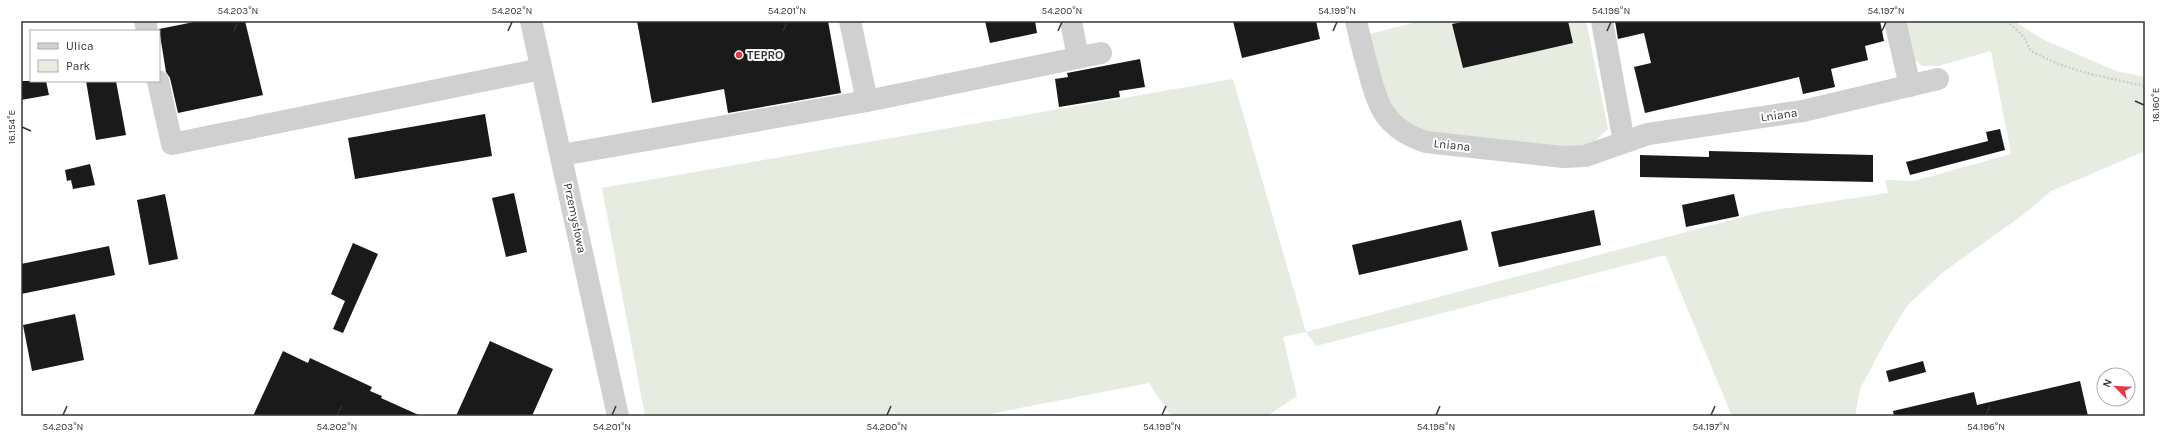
<svg xmlns="http://www.w3.org/2000/svg" width="2166" height="437" viewBox="0 0 2166 437" font-family="Karla,sans-serif">
<rect width="100%" height="100%" fill="#fff"/>
<path fill="#e6ecdf" d="M1420,21H1586L1608,129L1589,146L1567,147L1423,135L1404,126L1388,103L1370,34Z
M1905,21H2014L2044,40L2116,71L2145,77V151L2051,191L2024,214L1942,273L1907,306L1885,342L1860,389L1855,416H1732L1665,255L1316,346L1306,332L1283,337L1297,396L1267,416H1171L1149,383L979,416H645L602,188L1233,79L1306,332L1762,212L1888,193L1885,180L1914,181L2011,154L1991,51L1938,66H1922L1913,57Z"/>
<path fill="#1a1a1a" d="M199,21H245L263,95L178,113L170,78L166,72L159,29Z
M637,21H828L841,93L728,113L724,89L652,103Z
M985,21H1035L1037,33L990,43Z
M1233,21H1316L1320,39L1242,58Z
M1467,21H1568L1573,43L1463,68L1452,24Z
M1615,21H1880L1884,41L1865,46L1868,60L1831,69L1835,87L1803,94L1799,77L1645,113L1634,67L1651,63L1644,33L1618,39Z
M1140,59L1145,87L1119,91L1120,97L1059,107L1055,79L1068,77L1067,73Z
M21,81H46L49,95L21,100Z
M86,81H116L126,135L96,140Z
M485,114L492,156L355,179L348,138Z
M2000,129L2005,150L1910,175L1906,162L1988,141L1986,132Z
M1709,151L1873,155V182L1640,177V155L1709,157Z
M90,164L95,185L73,189L71,180L67,181L65,170Z
M514,193L527,252L506,257L492,198Z
M165,194L178,259L149,265L137,200Z
M1734,194L1739,216L1686,227L1682,205Z
M1594,210L1601,245L1499,267L1491,232Z
M1461,220L1468,250L1359,275L1352,245Z
M353,243L378,254L343,333L333,329L345,301L331,294Z
M109,246L115,275L21,294V264Z
M75,314L84,360L32,371L23,325Z
M490,341L553,369L532,416H456Z
M283,351L308,363L310,358L372,387L370,391L382,396L381,398L421,416H253Z
M1923,361L1926,372L1889,382L1886,371Z
M2080,381L2088,416H1894L1893,411L1974,392L1977,405Z"/>
<g fill="none" stroke-linecap="round" stroke-linejoin="round">
<path stroke="#cdcdcd" stroke-width="2.5" stroke-dasharray="2 2" stroke-linecap="butt" d="M2007,21L2024,37L2031,51L2058,64L2090,74L2145,86"/>
<path stroke="#d0d0d0" stroke-width="22" d="M145,21L147,31
M531,21L618,416
M850,21L867,101
M1071,21L1078,58
M1356,21C1360,38 1364,55 1369,72C1378,109 1387,129 1426,142L1563,157L1585,156L1648,134L1803,111L1938,79
M1602,21L1624,142
M1895,21L1910,86
M158,81L172,144L541,69
M562,155L867,101L1101,53"/>
</g>
<path fill="none" stroke="#333" stroke-width="1.5" d="M234,31L238,22M508,31L512,22M783,31L787,22M1058,31L1062,22M1333,31L1337,22M1607,31L1611,22M1882,31L1886,22M2135,101L2144,105M22,127L31,131M63,415L67,406M337,415L342,406M612,415L616,406M887,415L891,406M1162,415L1166,406M1436,415L1440,406M1711,415L1715,406M1986,415L1990,406"/>
<circle fill="#e63946" stroke="#fff" stroke-width="1.5" cx="739" cy="55" r="4"/>
<g text-anchor="middle" dominant-baseline="central" stroke-width="4" stroke-linejoin="round" paint-order="stroke">
<g font-size="12" font-weight="bold" fill="#333" stroke="#fff" text-anchor="start">
<text x="747" y="55">TEPRO</text>
</g>
<g font-size="12" fill="#333" stroke="#fff">
<text transform="translate(1779 115) rotate(-8)">Lniana</text>
<text transform="translate(1452 145) rotate(6)">Lniana</text>
<text transform="translate(575 218) rotate(78)">Przemysłowa</text>
</g>
</g>
<rect width="2166" height="437" fill="none" stroke="#ffffff" stroke-width="44"/>
<rect x="30" y="30" width="130" height="52" fill="#ffffff" stroke="#adadad"/>
<rect x="38" y="43" width="20" height="6" fill="#d0d0d0" stroke="#adadad"/>
<text x="66" y="50" font-size="12" fill="#333333">Ulica</text>
<rect x="38" y="60" width="20" height="12" fill="#e6ecdf" stroke="#adadad"/>
<text x="66" y="70" font-size="12" fill="#333333">Park</text>
<g transform="translate(2116 387) rotate(294)"><circle r="19" fill="#ffffff" stroke="#adadad"/>
<path d="M0-3L7 15L0 10L-7 15Z" fill="#e63946"/>
<text y="-6" font-size="11" font-weight="bold" text-anchor="middle" fill="#333333">N</text>
</g>
<rect x="22" y="22" width="2122" height="393" fill="none" stroke="#333" stroke-width="1.5"/>
<g font-size="10" text-anchor="middle" fill="#333">
<text x="238" y="14">54.203°N</text>
<text x="512" y="14">54.202°N</text>
<text x="787" y="14">54.201°N</text>
<text x="1062" y="14">54.200°N</text>
<text x="1337" y="14">54.199°N</text>
<text x="1611" y="14">54.198°N</text>
<text x="1886" y="14">54.197°N</text>
<text transform="translate(2155 105) rotate(-90)" y="4">16.160°E</text>
<text transform="translate(11 127) rotate(-90)" y="4">16.154°E</text>
<text x="63" y="430">54.203°N</text>
<text x="337" y="430">54.202°N</text>
<text x="612" y="430">54.201°N</text>
<text x="887" y="430">54.200°N</text>
<text x="1162" y="430">54.199°N</text>
<text x="1436" y="430">54.198°N</text>
<text x="1711" y="430">54.197°N</text>
<text x="1986" y="430">54.196°N</text>
</g>
</svg>
